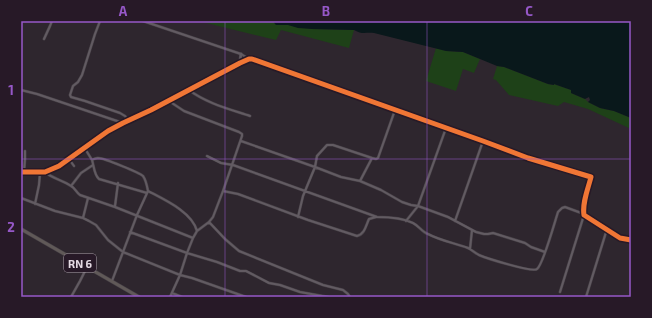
<svg xmlns="http://www.w3.org/2000/svg" width="652" height="318" viewBox="0 0 652 318" font-family="'Exo 2',sans-serif">
<rect width="100%" height="100%" fill="#2e262e"/>
<path fill="#1e4118" d="M198,21H273V22L312,29L354,30L349,48L281,30L276,40Z
M436,48L446,51L463,52L480,59L474,73L463,69L456,91L426,81Z
M497,66L504,67L548,84L553,85L554,84L571,90V93L585,99L588,102L600,108L614,111L631,118V129L588,109L564,102L558,106L509,95L496,80L493,79Z"/>
<path fill="#09181b" d="M273,21H631V118L614,111L600,108L588,102L590,100L589,97L585,99L571,93V90L554,84V85L548,84L504,67L497,66L463,52L446,51L374,33C365,32 363,35 354,30L312,29L298,28L288,25H276L275,24Z"/>
<g fill="none" stroke-linecap="round" stroke-linejoin="round">
<g stroke="#474147" stroke-width="3">
<path id="minor" d="M100,21L95,34L82,75L78,82L73,86L70,95L71,97L85,101L120,113L125,116L128,120
M143,21L241,54L249,59
M44,39L50,26L52,21
M21,90L37,94L123,123
M189,90C206,103 229,109 250,116
M169,101L184,111L239,132L242,134V136L223,191L213,217L209,222L197,231L193,238L187,253L180,275L170,297
M241,141L315,167L341,177L360,181L381,190L402,202L411,205L418,206L448,217L476,232L484,234H488L493,233L525,243L531,247L545,252
M84,147L92,160C93,159 98,158 98,158C104,158 140,173 143,176C146,180 147,186 148,191C165,200 192,212 197,231
M207,156L221,163L233,165L377,217C388,217 403,218 413,223C419,226 422,232 428,234C441,241 455,243 468,248C472,250 475,253 479,255C486,258 533,273 537,269C543,265 555,221 558,212L562,208L565,207L584,214
M69,159L74,166
M92,160C94,166 94,175 99,179L147,193
M24,172L25,159V151
M45,172C53,179 63,180 71,186C75,188 76,192 80,195L115,207L193,238
M360,181L372,158
M71,186L81,173L93,165
M223,191L238,194L308,220L357,236C365,234 366,225 369,219L376,217
M21,198L55,211L83,218L89,221L96,225L108,240L123,252L180,275L192,278L246,297
M35,204L39,185L40,173
M115,206L118,183
M298,217L303,196L315,167L317,156L327,145H333L372,158L376,159L378,158L395,110
M83,218L88,198
M406,221L418,206L446,128
M455,221L483,141
M209,222L225,239L239,251L323,285L343,290L348,294L350,297
M130,232L187,253L217,262L240,271H246L269,283L280,285L300,292L328,297
M470,249L472,230
M112,281L123,252L137,215L148,191
M560,292L584,215
M172,293L182,297
M71,297L80,281L87,267
M586,297L607,229"/>
</g>
<g stroke="#474147" stroke-width="3.5">
<path id="tertiary" d="M240,62L241,54
M21,172H45L59,166L108,131L123,123L151,110L240,63L249,59H252L483,141L528,158L591,177C588,189 582,203 584,215L620,238L631,240"/>
</g>
<g stroke="#474147" stroke-width="4">
<path id="primary" d="M21,229L139,297"/>
</g>
<use href="#minor" stroke="#625b62" stroke-width="2"/>
<use href="#tertiary" stroke="#625b62" stroke-width="2.5"/>
<use href="#primary" stroke="#605958" stroke-width="3"/>
<g stroke="#271927" stroke-width="8">
<path id="cycleway" d="M21,172H45L59,166L108,131L123,123L151,110L240,63L249,59H252L483,141L528,158L591,177C588,189 582,203 584,215L620,238L631,240"/>
</g>
<use href="#cycleway" stroke="#f07635" stroke-width="5"/>
</g>
<path fill="none" stroke="#9658c8" stroke-width="1" stroke-opacity="0.55" d="M225,21V297M427,21V297M21,159H631"/>
<g text-anchor="middle" dominant-baseline="central" stroke-width="3" stroke-linejoin="round" paint-order="stroke">
<rect fill="#271927" stroke="#aca1ab" stroke-width="1" x="64" y="254" width="32" height="18" rx="3"/>
<g font-size="11" font-weight="bold" fill="#e5dbe4">
<text x="80" y="263">RN 6</text>
</g>
</g>
<rect width="652" height="318" fill="none" stroke="#271927" stroke-width="44"/>
<rect x="22" y="22" width="608" height="274" fill="none" stroke="#9658c8" stroke-width="1.5"/>
<g font-size="13" text-anchor="middle" font-weight="bold" fill="#9658c8">
<text x="123" y="16">A</text>
<text x="326" y="16">B</text>
<text x="529" y="16">C</text>
<text x="11" y="95">1</text>
<text x="11" y="232">2</text>
</g>
</svg>
